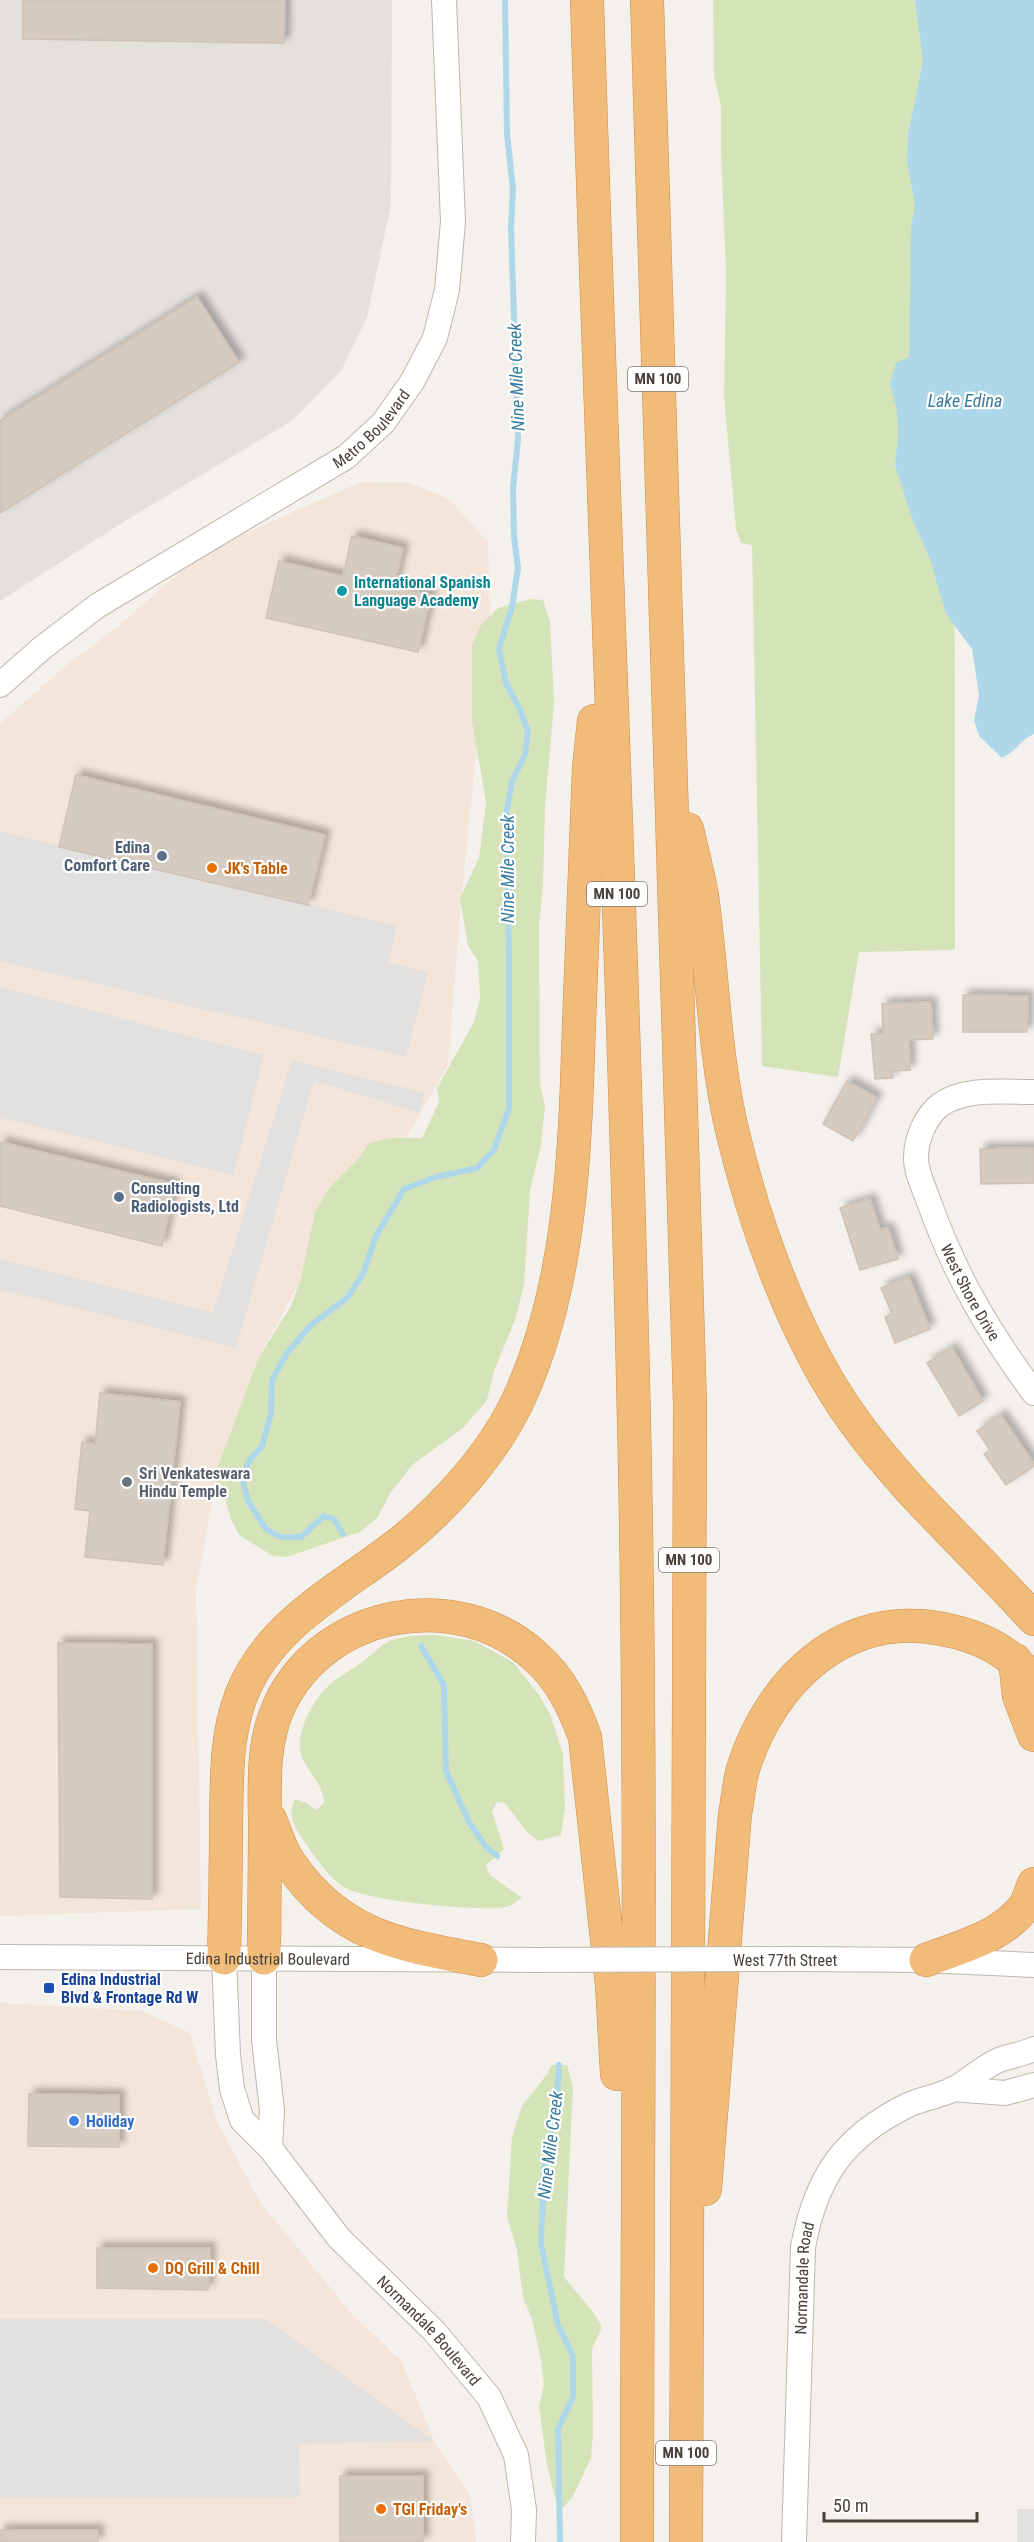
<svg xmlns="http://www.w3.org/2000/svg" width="1034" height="2542" viewBox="0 0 1034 2542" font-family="'Roboto Condensed',sans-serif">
<defs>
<filter id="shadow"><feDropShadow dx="5.5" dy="-5.5" stdDeviation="3" flood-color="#0004"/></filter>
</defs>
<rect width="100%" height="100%" fill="#f4f0eb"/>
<path fill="#f3e5d9" d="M361,482L410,483L449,499L488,542L490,616L461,901L448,1065L406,1138L365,1150L297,1287L258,1359L218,1467L196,1590L201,1909L0,1916V724L63,668L116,628L180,572L217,546Z
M0,2003L141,2011L190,2033L217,2122L260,2202L351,2313L402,2362L434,2441L470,2495L476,2542H0Z"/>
<path fill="#e4e0dc" d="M0,0H392L391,205L367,317L341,371L293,420L125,521L0,601Z"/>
<path fill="#d5e4b8" d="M713,0H954L955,950L859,952L838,1077L762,1066L752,545L741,543L736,529L724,397L726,275L721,152V106L714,76Z
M531,599L543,600L550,622L554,703L545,807L543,885L539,925L540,1084L545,1106L541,1145L530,1191L524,1285L515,1320L494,1371L487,1400L463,1428L412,1465L391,1492L377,1518L360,1532L287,1557L273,1556L239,1535L231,1519L223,1492L215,1481L216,1472L258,1359L291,1306L301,1278L315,1212L330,1187L360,1157L368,1144L389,1138H422L439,1102L437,1088L474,1022L480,999L478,961L468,946L460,898L479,858L486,802L472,721V645L481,625L498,608Z
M436,1635L474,1641L513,1662L539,1695L550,1714L563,1754L565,1809L561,1835L538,1841L526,1831L505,1803L497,1802L492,1811L504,1849L486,1865L490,1875L522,1898C517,1901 511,1906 506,1907C479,1912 364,1901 342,1886C326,1874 315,1857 304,1841C295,1827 286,1815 295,1799L306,1803L316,1810L324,1803C324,1782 303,1770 300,1749C298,1726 316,1695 334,1681C343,1674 352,1670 361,1663C370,1657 377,1648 386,1643C400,1635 421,1635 436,1635Z
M551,2065H567L573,2087L564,2277L593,2312L602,2327L592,2349L593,2434L591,2458L573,2496L559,2513L547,2465L539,2406L544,2385L541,2360L532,2319L523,2297L517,2250L507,2217L512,2137L522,2106L548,2073Z"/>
<path fill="#e3e1df" d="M0,831L396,925L389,963L428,972L406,1057L0,961Z
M0,987L264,1055L234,1175L0,1118Z
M292,1060L424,1092L420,1113L314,1081L236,1348L0,1290V1259L213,1313Z
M0,2319H266L434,2441L299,2444L300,2497L0,2498Z
M1017,2509H1034V2542H1017Z"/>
<path fill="#aed8ea" d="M915,0H1034V734C1020,740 1017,751 1002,758L979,736L974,720L979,695L972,649L946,614L930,559L912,519L895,465L898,436L897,411L890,384L896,363L909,357L911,227L915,206L907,162L908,134L923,61Z"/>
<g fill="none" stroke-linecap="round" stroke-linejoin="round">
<path stroke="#aed8ea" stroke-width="6" d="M343,1534L334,1519L324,1516L301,1537H280L266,1529L248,1501L242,1477L249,1461L262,1446L271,1414L272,1380L287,1353L311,1325L347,1298L363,1274L376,1236L404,1189L436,1177L477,1168L494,1150L509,1108V953L506,815L512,781L525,755L528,731L519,708L506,683L499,649L512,607L518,568L514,537L513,488L518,439L511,227L513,189L507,134L505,0
M421,1646L444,1685L446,1771L469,1822L486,1847L497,1856
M559,2065L556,2114L544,2168L541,2244L558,2325L573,2356V2397L558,2429L560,2542"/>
</g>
<path fill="#d5cbc1" stroke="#cfc2b5" stroke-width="1.5" filter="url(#shadow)" d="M23,0H285L284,43L23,39Z
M197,297L239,362L0,513V421Z
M352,536L403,548L394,587L431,595L418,652L266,618L279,561L343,576Z
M76,775L325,835L308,905L59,847Z
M963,995L1028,996L1027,1032H963Z
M931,1002L933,1039L909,1040L910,1070L892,1071L893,1078L875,1079L871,1034H883L882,1004Z
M847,1081L877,1098L853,1141L823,1124Z
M0,1142L175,1184L162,1246L0,1206Z
M1034,1148V1183L981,1184L980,1149Z
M870,1199L880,1230L888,1228L898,1259L860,1270L840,1208Z
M909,1277L930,1329L895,1343L885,1317L892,1314L881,1288Z
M952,1348L983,1401L959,1416L927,1363Z
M100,1393L180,1402L163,1565L85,1557L90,1511L75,1509L82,1442L95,1444Z
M1001,1415L1034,1464V1466L1006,1485L984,1454L990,1450L977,1431Z
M58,1643L152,1644V1899L60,1897Z
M29,2094L119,2095V2147L28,2146Z
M97,2248H210L208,2290L97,2288Z
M340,2476H423V2542H340Z
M0,2530H98V2542H0Z"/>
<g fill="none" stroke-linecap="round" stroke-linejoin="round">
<g stroke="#bfb7ae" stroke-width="26">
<g id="minor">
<path id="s1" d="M0,685L42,648L97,606L346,457L383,423L412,382L435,338L447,290L453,222L444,0"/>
<path id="s2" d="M1034,1092C1005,1092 965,1087 940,1105C925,1117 916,1139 916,1158C916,1172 924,1188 929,1202C955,1275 988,1331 1034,1393"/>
<path id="s3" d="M0,1957L536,1960"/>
<path id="s4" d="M224,1958L228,2055L232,2089L242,2120L270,2148L339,2238L434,2331L489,2397L516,2455L524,2510L523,2542"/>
<path d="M264,1958V2040L272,2110L270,2148"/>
<path d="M795,1959L926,1960L1034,1965"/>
<path d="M952,2089L1005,2093L1034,2085"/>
<path id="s5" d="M794,2542L803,2247C816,2177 843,2137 908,2105C922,2099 938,2096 952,2090C968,2082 982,2067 999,2060C1010,2056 1023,2054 1034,2049"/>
</g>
</g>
<g stroke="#d08f49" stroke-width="34">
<path id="highway" d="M587,0C602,490 625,979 635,1469C642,1826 637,2184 637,2542
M647,0L690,1404L686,2542
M687,829C692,851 698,873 702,896C713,975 714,1056 733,1134C756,1229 796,1341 854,1421C906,1493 975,1553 1034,1619
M1015,1660L1019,1696L1034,1735
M270,1819C276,1834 281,1852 291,1865C341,1937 401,1945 481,1960
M224,1958C225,1914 226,1870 226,1826C227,1782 225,1738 241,1696C268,1625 339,1590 396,1546C444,1509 496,1451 521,1394C572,1279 575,1148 579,1024C583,938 586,852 589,767L594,721
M264,1958C264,1916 265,1873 265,1831C265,1790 261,1745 279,1706C324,1609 458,1585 536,1657C561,1679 574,1707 585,1737L612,1986L617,2074
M926,1960C960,1947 1002,1937 1025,1906C1029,1899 1031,1891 1034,1884
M705,2189L735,1814C738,1799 739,1783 743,1769C771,1680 844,1610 942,1629C980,1636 1011,1651 1034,1682"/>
</g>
<use href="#minor" stroke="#fff" stroke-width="24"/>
<use href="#highway" stroke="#f1bb79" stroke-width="33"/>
<g stroke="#bfb7ae" stroke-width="26" stroke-linecap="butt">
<path id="minor-bridge" d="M536,1960L795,1959"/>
</g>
<use href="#minor-bridge" stroke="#fff" stroke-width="24"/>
</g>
<circle fill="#0f9aa8" stroke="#fff" stroke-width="2" cx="342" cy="591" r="6"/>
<g fill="#5c6f8a" stroke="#fff" stroke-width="2">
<circle cx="162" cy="856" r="6"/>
<circle cx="119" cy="1197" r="6"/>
</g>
<g fill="#e8710a" stroke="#fff" stroke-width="2">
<circle cx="212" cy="868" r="6"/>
<circle cx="153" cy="2268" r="6"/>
<circle cx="381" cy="2509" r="6"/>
</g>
<circle fill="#6b7280" stroke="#fff" stroke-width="2" cx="127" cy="1482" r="6"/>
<rect fill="#1a4fb4" stroke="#fff" stroke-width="2" x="43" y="1982" width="12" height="12" rx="3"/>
<circle fill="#3f7fe0" stroke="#fff" stroke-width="2" cx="74" cy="2121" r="6"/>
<g text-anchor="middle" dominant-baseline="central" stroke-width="4.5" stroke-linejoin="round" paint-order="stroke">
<g fill="#fff" stroke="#7f7974" stroke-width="1.5">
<rect x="628" y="367" width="60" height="24" rx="4.5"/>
<rect x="587" y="882" width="60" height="24" rx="4.5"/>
<rect x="659" y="1548" width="60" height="24" rx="4.5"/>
<rect x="656" y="2441" width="60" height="24" rx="4.5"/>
</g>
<g font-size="15" font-weight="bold" fill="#484039">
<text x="658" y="379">MN 100</text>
<text x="617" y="894">MN 100</text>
<text x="689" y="1560">MN 100</text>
<text x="686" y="2453">MN 100</text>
</g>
<g font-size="16" fill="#484039" stroke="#fff">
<text stroke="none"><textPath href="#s1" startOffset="453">Metro Boulevard</textPath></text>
<text stroke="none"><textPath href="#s2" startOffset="302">West Shore Drive</textPath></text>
<text stroke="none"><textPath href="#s3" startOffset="268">Edina Industrial Boulevard</textPath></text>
<text x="785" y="1960">West 77th Street</text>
<text stroke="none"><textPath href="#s5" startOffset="264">Normandale Road</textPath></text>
<text stroke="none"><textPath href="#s4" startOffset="446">Normandale Boulevard</textPath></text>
</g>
<g font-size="16" font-weight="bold" fill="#0d838f" stroke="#fff" text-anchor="start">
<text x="354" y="582">International Spanish<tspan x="354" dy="18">Language Academy</tspan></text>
</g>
<g font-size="16" font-weight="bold" fill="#4e5e75" stroke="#fff" text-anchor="end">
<text x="150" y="847">Edina<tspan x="150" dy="18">Comfort Care</tspan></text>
<text x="131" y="1188" text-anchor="start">Consulting<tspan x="131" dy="18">Radiologists, Ltd</tspan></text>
</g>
<g font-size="16" font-weight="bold" fill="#c56008" stroke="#fff" text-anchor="start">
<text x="224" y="868">JK's Table</text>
<text x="165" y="2268">DQ Grill &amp; Chill</text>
<text x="393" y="2509">TGI Friday's</text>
</g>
<g font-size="16" font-weight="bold" fill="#5b616d" stroke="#fff" text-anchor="start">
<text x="139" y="1473">Sri Venkateswara<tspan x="139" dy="18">Hindu Temple</tspan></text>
</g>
<g font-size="16" font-weight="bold" fill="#164399" stroke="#fff" text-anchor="start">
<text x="61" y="1979">Edina Industrial<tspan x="61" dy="18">Blvd &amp; Frontage Rd W</tspan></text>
</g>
<g font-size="16" font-weight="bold" fill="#366cbe" stroke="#fff" text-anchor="start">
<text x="86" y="2121">Holiday</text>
</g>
<g font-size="18" font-style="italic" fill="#377c9c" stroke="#fff">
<text transform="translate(516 377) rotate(-92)">Nine Mile Creek</text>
<text x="965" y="400">Lake Edina</text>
<text transform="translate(507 869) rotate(-90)">Nine Mile Creek</text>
<text transform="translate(550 2145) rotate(-83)">Nine Mile Creek</text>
</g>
</g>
<path d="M824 2512v9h153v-9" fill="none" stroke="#484039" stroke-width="3"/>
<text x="833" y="2512" font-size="18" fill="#484039" stroke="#ffffff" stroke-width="4.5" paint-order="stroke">50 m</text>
</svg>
